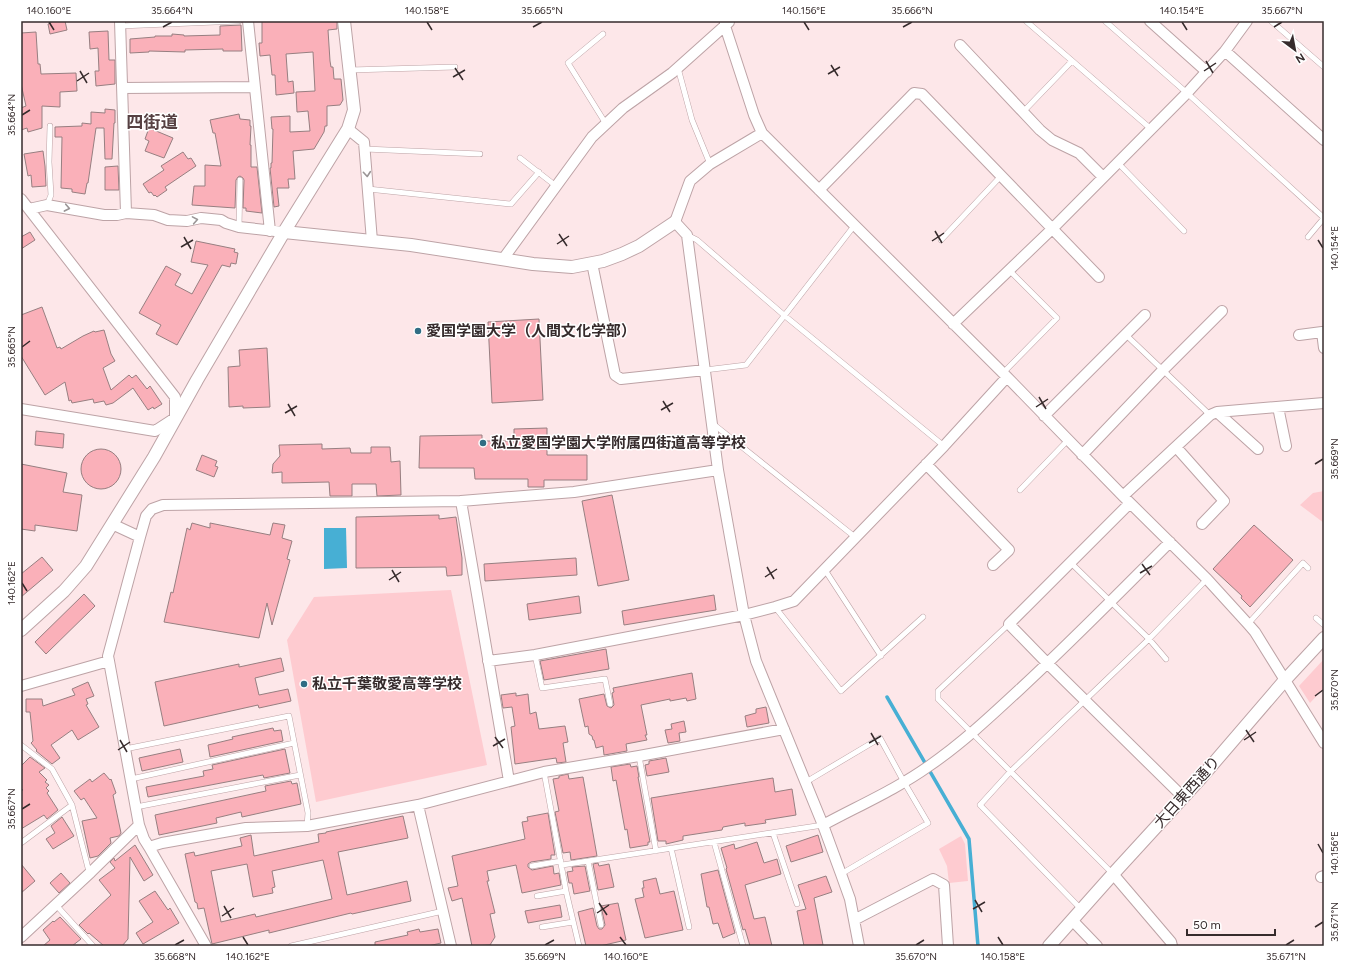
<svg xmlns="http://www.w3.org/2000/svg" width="1345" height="967" viewBox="0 0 1345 967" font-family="Figtree,'Noto Sans JP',sans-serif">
<rect width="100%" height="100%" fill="#fde7e9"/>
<path fill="#fecbd0" d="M1324,491V523L1300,505L1313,493Z
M451,590L487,765L316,802L287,640L314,597Z
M1324,659V688L1310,703L1299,686Z
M961,836L965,844L968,881L949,883L947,866L939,849Z"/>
<path fill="#47afd4" d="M324,528H346L347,568L324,569Z"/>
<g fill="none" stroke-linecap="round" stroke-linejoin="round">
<path stroke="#47afd4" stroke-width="3.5" d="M887,697L969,839L978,946"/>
</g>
<path fill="#fab0b9" stroke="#977f81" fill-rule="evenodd" d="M50,21H65L67,30L50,34L48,24L51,23Z
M262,21H337V29L328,30L330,61L331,67H333L334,79H341L343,100L340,105L327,106V126H325L324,132L314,149L293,151L295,179H288L289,188H277L279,206L274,207L270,168H271V163H272L273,129H272L271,117L290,116V132L310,131L308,111L297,112L296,92L315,91L313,52L286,54L288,82L293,81L294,93L276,95L275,75H272L270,55L260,56L259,43H262Z
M241,25L242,51H223V49L185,50V52L149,51V52L130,53V39L155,37V36H172V34L184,35V36L220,35V26Z
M108,31L109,60H115V84L96,86L95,71H99L98,48L90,49L89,32Z
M36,32L38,64H40L41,74L76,73L77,91L60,92V107L42,106V128L28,132L27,128L21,130V108L26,106L21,84V33Z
M105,109L115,110V123H114L112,159H105L104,128H96L88,183H87L85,194L72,192V189L61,188L62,137H55V127L82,126V123L91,124V112L105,113Z
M239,114L240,119L250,120V126H251L250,145H251V167H257L262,213L246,211V208H243L244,180L243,178L240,176L238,177L236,180L235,208L192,205L194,186H205V165L221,166L215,133H213L210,120Z
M149,128L173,138L164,158L145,151L149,141L145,139Z
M43,151L45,166L46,186L32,187L31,175L28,176L24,154Z
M183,152L188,159L191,158L196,166L165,187L167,190L157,197L155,195L154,196L151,192L149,193L143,184L164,170L161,166Z
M118,166L119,190H105V167Z
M30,232L35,240L21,249V237Z
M196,241L235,249L234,252L238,253L236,264L231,263L230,267L222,265L177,345L156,334L161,325L139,313L166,266L181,274L175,285L192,294L208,265L191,262Z
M42,307L57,348L60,347L61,349L83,336L94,331L95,332L104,330L111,354L115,361L103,368L111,390L129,375L132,378L136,375L147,389L150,386L162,404L154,409L153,407L148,410L133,388L113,403L106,405L104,401L94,403L93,399L72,403L71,400L69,401L65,382L45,395L21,356V315Z
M539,319L543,400L492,403L488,322Z
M267,348L270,407L243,408V406L229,407L228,367L240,366L239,350Z
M547,428V455H587V480H544V487H528V479H475L474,468H419L420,436L482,435V441H514V429Z
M36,431L64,434L63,448L35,445Z
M322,444V449L350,448L351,453H371V447H390L391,462L400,461L401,495L377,496L376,484H352V496H330L329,482L282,483V472L272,473L273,464L280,456L279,445Z
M81 469a20 20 0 1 1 40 0a20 20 0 1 1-40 0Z
M202,455L217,461L215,466L218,467L214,477L196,470Z
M21,464L67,473L63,492L82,495L77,531L35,525V531L21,529Z
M612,495L629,580L598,586L582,501Z
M439,515V519L456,517L462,558V575L447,576L446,567L356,568V517Z
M192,523L210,528V523L270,535L273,523L285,525L282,538L292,541L287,559L290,560L272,625L267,603L259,638L164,622L171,592L173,593L187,528L190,530Z
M1254,525L1293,560L1250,607L1241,598L1242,596L1213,569Z
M42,557L53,570L21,597V574Z
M576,558L577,575L485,581L484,564Z
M84,594L95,606L46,654L35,642Z
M714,595L716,610L624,625L622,611Z
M579,596L581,613L529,620L527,604Z
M606,649L609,669L544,680L540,661Z
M281,658L284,671L255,678L259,695L288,689L291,701L259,708L258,705L164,726L155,682L239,664V667Z
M692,673L696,699L687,701L686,698L670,701V699L641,705L647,735H645L647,740L626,744L627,751L610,754L604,755L603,746L596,748L594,740H593L592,736L589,734L588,726L585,727L579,699L604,694L607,706L611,708L614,705L612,693L614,692L613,688Z
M88,682L94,696L86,699L88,704L86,705L99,727L78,740L72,730L51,745L60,758L52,764L36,751L37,750L31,743L33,741L30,712H26V699H42L43,706L75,695L72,689Z
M516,693V696L528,694L530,714L536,712L539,729L565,726L568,742L563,743L566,762L557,763L556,758L515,764L511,727L515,726L512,707L503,708L501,695Z
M766,707L769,723L747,727L745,716L756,713V709Z
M684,721L686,732L679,733L680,741L668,743L665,730L672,729L671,724Z
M273,728L274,731L281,730L283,741L210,757L208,745L233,739L232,737Z
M180,749L183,762L142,771L139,758Z
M285,749L290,773L264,778L263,775L148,797L146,787L204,776L203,771L213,769L212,765Z
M30,757L45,768L39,772L47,780L45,782L49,785L46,788L49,791L47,793L58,810L47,819L44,815L21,829V791L23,790L21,788V766Z
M666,758L669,772L647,776L645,765L649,764V761Z
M630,764L631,767L637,766L639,777H638L650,842H648V845L630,848L627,829L625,830L616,780L613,781L611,767Z
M104,773L110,780L111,779L116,793L113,795L121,833L119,836L110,838L111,843L98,856L90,858L82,821L97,818L84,798L81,800L74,791L90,779L92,782Z
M568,774L569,779L583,777L597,856L571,860L570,852L563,853L555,812L559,811L553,779L559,778V776Z
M773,778L775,792L792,789L796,815L765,820L766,823L745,826V823L723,827L722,830L683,836V840L666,844V841H658L651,798Z
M291,781L292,784L297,783L301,804L242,817L241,812L216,818L217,823L159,835L155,815L266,791L265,786Z
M548,813L555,855H551V859L531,862L528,864V867L532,870L553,866L554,874L559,873L561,885L522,893L516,865L487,871L489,881H487L495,913L490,914L495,937L490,945L472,946L462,898L452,901L448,888L458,886L452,856L525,839L522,822L528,821L527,817Z
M403,816L408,838L338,852L347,895L407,881L411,901L352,914L351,913L269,933V930L212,944L204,908L198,909L197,903L195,902L185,854L194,852L195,856L242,846L240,838L251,835L254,856L319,842L318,834L326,833V832ZM323,860L332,899L256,917L255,914L221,922L211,871L247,864L253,897L273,893L272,888L275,887L272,871Z
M62,817L74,836L53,849L46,839L55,833L51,826Z
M818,835L823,852L791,862L786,846Z
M757,842L764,863L777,859L781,874L745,885L754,919L765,917L772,946H750L745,929L743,930L726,869L727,868L721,848L734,844L735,849Z
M135,845L153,875L144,881L130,857L128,939L122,946H104L89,933L88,934L79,925L111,895L99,880L115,868L110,862L114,858L115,861Z
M598,863L599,866L609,864L614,887L598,890L593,864Z
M21,864L35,881L21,893Z
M585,866L590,891L574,894L572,883H569L567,872L573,871L572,867Z
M718,870L735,933L723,938L718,923L713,924L709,907H707L701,874Z
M61,873L70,883L59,893L50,883Z
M826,876L832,892L814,898L823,945L804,946L797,911L806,909L798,885Z
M656,878L660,894L674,891L683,930L645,938L635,899L644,897L642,888H644L643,881Z
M155,891L168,910L170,908L179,923L143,944L136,933L153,922L139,901Z
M618,903L626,940L600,946H586L578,912L593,908L597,926L599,929H602L605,925L601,906Z
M560,905L562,917L528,923L525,911Z
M60,917L81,939L72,946H43L50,940L43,930L53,921L54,922Z
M419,929L420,932L438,929L441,943L428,946H375V942L408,935L407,932Z"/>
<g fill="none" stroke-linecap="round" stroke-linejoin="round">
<g stroke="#bda3a6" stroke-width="6">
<path id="service" d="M1026,21L1151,129
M1105,21L1187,93L1324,218L1308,237
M1271,21L1324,67
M120,26L239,21
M603,34L568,63L606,124
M678,68L692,120L710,164
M350,70L455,67
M1023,112L1072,61
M365,149L480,154
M520,158L556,186
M1118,163L1184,231
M368,189L511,204L539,172
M47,205L51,195L49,162L50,126
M239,227L240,180
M687,235L697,240L785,316L944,446
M941,240L1001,176
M1125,334L1210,415
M705,370L746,365L854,226
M1003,373L1057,318L1009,270
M712,423L855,537
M1020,490L1068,440
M1070,562L1149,639L1166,659
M825,570L881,656
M775,607L841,691L923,617
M1316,618L1324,625
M1009,624L938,691V699L1113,874
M1248,624L1303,563L1308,568
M535,655L542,688L605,679L610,704
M21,745L52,769L72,805L88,868L91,872
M125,749L289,716L308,813L307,826
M639,756L656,851
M544,772L566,891L579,946
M131,779L294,743
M806,782L880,738L904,782L928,823L841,874
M136,807L300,775
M773,833L797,904
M714,842L743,946
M21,843L72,805
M671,848L689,927
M588,861L601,925
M562,865L823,825
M532,866L561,861
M537,896L566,891
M56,905L93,946
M1081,909L980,805L1010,772L1149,639L1207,579
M542,927L573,922
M291,946L443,911"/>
</g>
<g stroke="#bda3a6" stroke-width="12">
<path id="minor" d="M120,21L126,213
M248,21L270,231
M725,21V26L754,115L762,133L1007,377L1123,496L1207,579L1248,624L1255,632L1324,743
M1150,21L1207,72
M960,45L1040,130L1052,140L1079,153L1103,177
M1225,51L1324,140
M122,88L255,87
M348,129L364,142L372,241
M762,133L710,164L690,181L675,222L687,235L718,470L744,615L756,661L823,825L841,874L850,899L859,946
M819,190L914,93L922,94L1099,277
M21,199L175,397V418L155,431L21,409
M29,209L47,205L104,215H117L126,213L154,215L168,220L187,221L201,218L221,220L226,223L239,227L284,232
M503,259L592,137L623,108L672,73L729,22
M592,263L615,375L621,379L705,370
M953,324L1052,229L1187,93L1225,51L1247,21
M1299,335L1322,332L1324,348
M1278,407L1286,446
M1217,412L1258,449
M1044,416L1145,315
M1176,447L1224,501L1202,524
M1082,455L1163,370L1222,311
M926,464L1009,550L993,565
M1123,496L1210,415L1217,412L1324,403
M461,501L509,781
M1130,503L1009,624L1048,664L1183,797
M112,524L140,537
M488,661L535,655L744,615L775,607L794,601L944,446L1007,377
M21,686L109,661
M418,805L451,946
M823,825C858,806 897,789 929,766C961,744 990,717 1019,690C1071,642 1120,592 1170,542
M149,847L162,843L246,828L307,826L418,805L544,772L639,756L784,729
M1113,874L1171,942L1172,946
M1321,877L1324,876
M854,920L933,879L944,885L948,946
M1072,920L1097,946
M21,937L91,872L139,825
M206,946L149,847L144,839L139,825L109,661L108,656L140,537L146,516L152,509L163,505L461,501L574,492L718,470"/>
</g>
<g stroke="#bda3a6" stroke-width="14">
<path id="tertiary" d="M284,232L411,245L533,264L572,267L603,261L622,254L639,246L675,222
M21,630L64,591L86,566L154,457L197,380L284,232L348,129L354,110L344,21
M1049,946L1113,874L1200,779L1285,680L1324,638"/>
</g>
<use href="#service" stroke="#fff" stroke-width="5"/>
<use href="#minor" stroke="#fff" stroke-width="10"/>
<use href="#tertiary" stroke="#fff" stroke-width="12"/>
</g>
<defs><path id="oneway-chevron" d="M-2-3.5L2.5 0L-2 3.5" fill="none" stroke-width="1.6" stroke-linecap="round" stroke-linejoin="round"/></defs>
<g stroke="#9a9596">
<use href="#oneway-chevron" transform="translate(367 174) rotate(85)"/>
<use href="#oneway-chevron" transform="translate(67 208) rotate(11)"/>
<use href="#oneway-chevron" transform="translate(195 220) rotate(-10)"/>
</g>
<path fill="none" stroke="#362b2c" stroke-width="1.5" d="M49,22L54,30M427,22L432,30M804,22L809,30M1182,22L1187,30M163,27L172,22M533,27L542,22M903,27L912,22M1274,27L1282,22M1206,61L1213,73M831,65L838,76M455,68L463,80M80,71L87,83M1204,71L1216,63M828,74L840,67M453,77L465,70M77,81L89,73M22,115L30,110M935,231L942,243M559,234L567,246M184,237L191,249M1318,240L1323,248M932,241L944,233M557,244L569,236M181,247L193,240M22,347L30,341M1039,397L1046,409M663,401L670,412M288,404L295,416M1036,407L1048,399M661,410L673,403M285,413L297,406M1315,464L1323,459M1142,564L1150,575M767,567L774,579M392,570L399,582M1140,573L1152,566M765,577L777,569M389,580L401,572M22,583L27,591M1315,696L1323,690M1246,730L1254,742M871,733L878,745M495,737L503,748M120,740L127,752M1244,740L1256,732M869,743L881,736M493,746L505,739M118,750L130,742M22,809L30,804M1318,844L1323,853M975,900L982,912M599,903L607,915M224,906L231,918M973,909L985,902M597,913L609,905M222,916L234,908M1315,927L1323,922M243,937L248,945M620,937L626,945M998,937L1003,945M175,945L184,940M545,945L554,940M916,945L924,940M1286,945L1294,940"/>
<g fill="#316d84" stroke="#fff" stroke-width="1.5">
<circle cx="418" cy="331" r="4"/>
<circle cx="483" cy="443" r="4"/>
<circle cx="304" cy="684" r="4"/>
</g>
<g text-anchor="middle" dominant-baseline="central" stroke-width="3" stroke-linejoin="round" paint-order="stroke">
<g font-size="15" font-weight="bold" fill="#362b2c" stroke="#fff" text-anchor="start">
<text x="426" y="331">愛国学園大学（人間文化学部）</text>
<text x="491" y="443">私立愛国学園大学附属四街道高等学校</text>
<text x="312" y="684">私立千葉敬愛高等学校</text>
</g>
<g font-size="15" fill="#362b2c" stroke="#fff">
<text transform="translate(1187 792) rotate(-48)">大日東西通り</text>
</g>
<g font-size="17" font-weight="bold" fill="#564042" stroke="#fff">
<text x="152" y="122">四街道</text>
</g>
</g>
<rect width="1345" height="967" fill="none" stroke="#ffffff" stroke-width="44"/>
<g transform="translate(1295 50) rotate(148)" stroke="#ffffff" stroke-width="3" paint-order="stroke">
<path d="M0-3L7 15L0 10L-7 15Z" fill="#362b2c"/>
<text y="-6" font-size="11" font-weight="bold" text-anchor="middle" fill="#362b2c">N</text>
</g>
<path d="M1187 929v6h88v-6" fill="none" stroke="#362b2c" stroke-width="2"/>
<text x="1193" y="929" font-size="12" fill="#362b2c" stroke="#ffffff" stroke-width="3" paint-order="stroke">50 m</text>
<rect x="22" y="22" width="1301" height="923" fill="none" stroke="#362b2c" stroke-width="1.5"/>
<g font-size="10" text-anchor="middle" fill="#362b2c">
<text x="49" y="14">140.160°E</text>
<text x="172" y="14">35.664°N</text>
<text x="427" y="14">140.158°E</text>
<text x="542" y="14">35.665°N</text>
<text x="804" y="14">140.156°E</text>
<text x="912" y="14">35.666°N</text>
<text x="1182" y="14">140.154°E</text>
<text x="1282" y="14">35.667°N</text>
<text transform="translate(11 115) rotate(-90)" y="4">35.664°N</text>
<text transform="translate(1334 248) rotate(-90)" y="4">140.154°E</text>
<text transform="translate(11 347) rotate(-90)" y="4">35.665°N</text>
<text transform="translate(1334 459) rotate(-90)" y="4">35.669°N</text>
<text transform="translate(11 583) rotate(-90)" y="4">140.162°E</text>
<text transform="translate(1334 690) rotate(-90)" y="4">35.670°N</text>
<text transform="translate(11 809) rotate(-90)" y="4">35.667°N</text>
<text transform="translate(1334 853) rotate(-90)" y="4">140.156°E</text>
<text transform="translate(1334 922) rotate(-90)" y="4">35.671°N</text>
<text x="175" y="960">35.668°N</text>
<text x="248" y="960">140.162°E</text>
<text x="545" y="960">35.669°N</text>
<text x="626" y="960">140.160°E</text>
<text x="916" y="960">35.670°N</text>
<text x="1003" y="960">140.158°E</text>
<text x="1286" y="960">35.671°N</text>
</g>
</svg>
